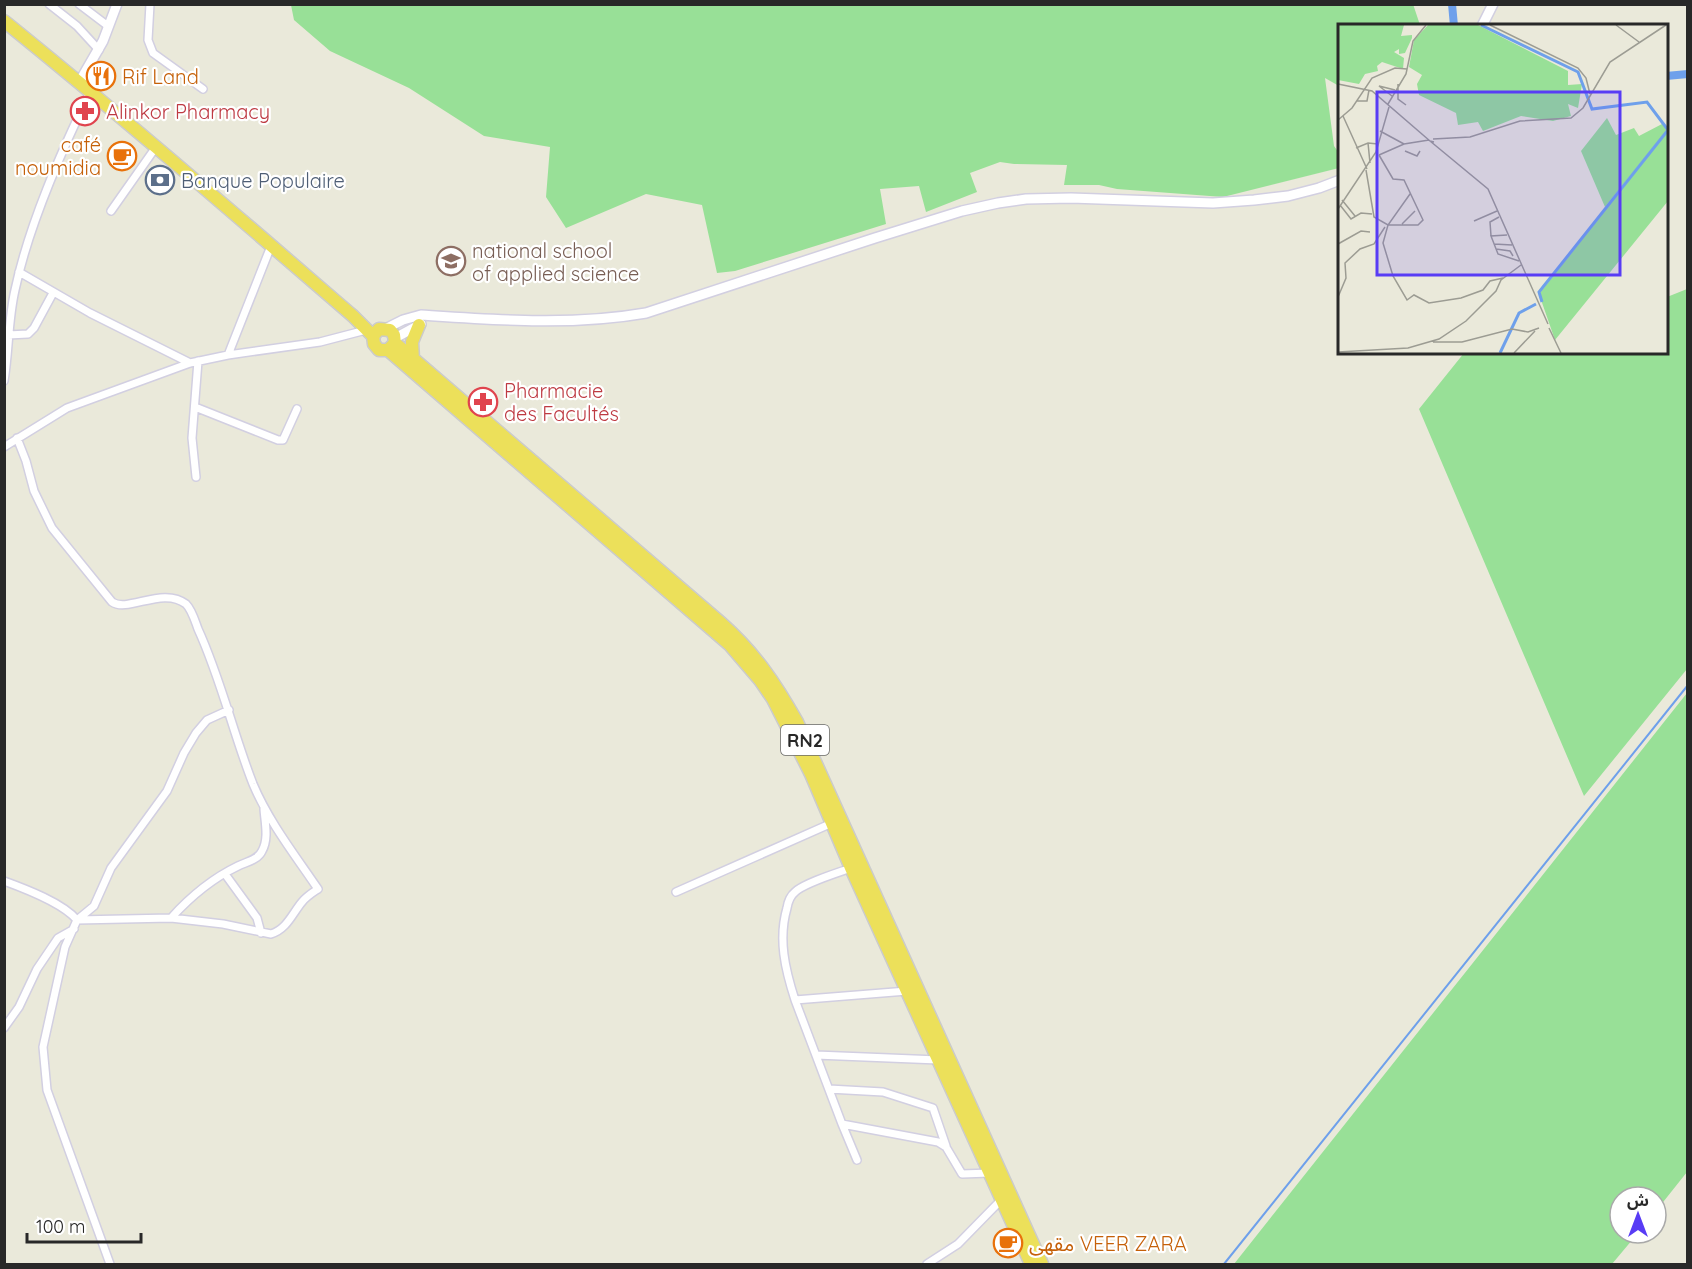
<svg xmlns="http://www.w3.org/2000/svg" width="1692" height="1269" viewBox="0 0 1692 1269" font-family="Quicksand,'Noto Sans Arabic',sans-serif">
<rect width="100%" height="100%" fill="#eae9da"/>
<path fill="#98e097" d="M1413,4L1420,25L1340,26L1339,86L1325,78L1334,146L1339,153V168L1223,197L1117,189L1099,185H1064L1067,165L1014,164L1000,162L970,173L977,192L926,212L919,186L880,189L886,224L735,271L717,273L702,205L646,194L566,228L546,197L550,147L484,136L409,88L330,51L294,20L291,5Z
M1687,289V669L1584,796L1419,409L1464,353L1666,352L1667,297Z
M1687,693V1172L1656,1211V1197H1620V1233H1638L1612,1264H1234Z"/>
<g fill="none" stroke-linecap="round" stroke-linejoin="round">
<path stroke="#6ea0eb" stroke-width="2" d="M1224,1264L1688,685"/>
<path stroke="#6ea0eb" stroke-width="8" d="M1452,4L1454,26
M1666,76L1688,74"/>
<g stroke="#d2cfe1" stroke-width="10">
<path id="minor" d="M49,4L77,26L99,50
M79,4L108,26
M150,4L148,40L153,53L203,89
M111,211L156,147
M19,272L90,313L190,363
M8,335L28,334L34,328L53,293
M228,355L271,246
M4,381C9,351 8,320 15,290C29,224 61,152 90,92
M195,407L278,440H283L297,409
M4,447L67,408L190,363L228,355L320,342L366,330
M196,477L192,438L198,361
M225,874L257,918L261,933
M4,881C26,889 63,903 77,920L171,918L223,924L271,934C287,929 292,914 302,902C307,896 312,893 318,889C295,855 269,822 253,784C233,733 221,679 198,629C195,621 192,610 186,604C163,586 128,613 112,602L52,528L34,491L26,461L17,438
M676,892L832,823
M171,918C190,897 213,878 238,866C246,862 258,860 262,851C269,839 265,823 264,809
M907,991L795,1000L842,1124L938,1142L946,1147L962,1174L990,1173
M795,1000C785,969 778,939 787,908C788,902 790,896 795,892C804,883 837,873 851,868
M4,1028L19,1007L37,969L58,938L74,929
M816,1055L938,1060
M829,1089L883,1092L933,1108L946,1146
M842,1124L857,1160
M110,1264L47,1090L43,1047L65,947L77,920L94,906L111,868L167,791L184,753L196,733L207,720L229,710
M927,1264L958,1244L1002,1199"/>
</g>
<g stroke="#d2cfe1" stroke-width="12">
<path id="tertiary" d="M1482,26L1493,4
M80,81L103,41L117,4
M387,328L403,320L421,315C496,320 572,326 646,313L875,238L962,211L998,203L1026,199L1071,198L1213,203L1254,200L1288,196L1319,188L1340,180
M395,338L421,324"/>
</g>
<g stroke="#cbcbcb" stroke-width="15">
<path id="trunk" d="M4,21C123,117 238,217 353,316L373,336
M395,343L388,350H379L374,344L373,336L379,329L390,330L394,335L395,343L721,623C755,653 775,683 797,722L1042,1264
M388,350L730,645L760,680L773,699L811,774L851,868L1031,1264
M413,360L412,342L419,325"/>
</g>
<use href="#minor" stroke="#fff" stroke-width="7"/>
<use href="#tertiary" stroke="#fff" stroke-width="9"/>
<use href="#trunk" stroke="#ece05a" stroke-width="12"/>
</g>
<defs>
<g id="restaurant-ring" transform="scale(1.5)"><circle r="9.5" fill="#fff" stroke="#e8710a" stroke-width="1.5"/><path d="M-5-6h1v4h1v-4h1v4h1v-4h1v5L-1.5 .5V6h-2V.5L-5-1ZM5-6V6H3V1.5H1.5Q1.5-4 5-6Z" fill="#e8710a"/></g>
<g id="pharmacy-ring" transform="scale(1.5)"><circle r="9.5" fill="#fff" stroke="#e0444e" stroke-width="1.5"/><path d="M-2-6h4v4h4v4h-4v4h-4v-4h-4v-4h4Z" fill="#e0444e"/></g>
<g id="cafe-ring" transform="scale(1.5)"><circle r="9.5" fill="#fff" stroke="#e8710a" stroke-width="1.5"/><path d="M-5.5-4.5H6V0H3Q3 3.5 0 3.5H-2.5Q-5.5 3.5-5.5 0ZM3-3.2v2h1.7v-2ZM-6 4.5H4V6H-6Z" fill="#e8710a"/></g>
<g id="bank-ring" transform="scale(1.5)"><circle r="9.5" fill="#fff" stroke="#5c6f8a" stroke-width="1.5"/><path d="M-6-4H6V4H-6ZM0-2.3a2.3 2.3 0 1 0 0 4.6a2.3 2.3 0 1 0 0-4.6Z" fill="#5c6f8a"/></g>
<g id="school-ring" transform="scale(1.5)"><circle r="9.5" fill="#fff" stroke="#8d6e63" stroke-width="1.5"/><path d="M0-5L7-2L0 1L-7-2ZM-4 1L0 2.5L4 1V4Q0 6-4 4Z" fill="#8d6e63"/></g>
</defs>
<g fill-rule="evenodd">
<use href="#restaurant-ring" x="101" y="76"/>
<use href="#pharmacy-ring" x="85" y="111"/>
<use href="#cafe-ring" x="122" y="156"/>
<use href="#bank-ring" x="160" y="180"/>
<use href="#school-ring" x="451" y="261"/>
<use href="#pharmacy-ring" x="483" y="402"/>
<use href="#cafe-ring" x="1008" y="1243"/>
</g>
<g text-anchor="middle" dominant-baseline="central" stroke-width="4.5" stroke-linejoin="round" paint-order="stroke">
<rect fill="#fff" stroke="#686868" stroke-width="1.5" x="781" y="725" width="48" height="30" rx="4.5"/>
<g font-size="18" font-weight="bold" fill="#282828">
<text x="805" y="740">RN2</text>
</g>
<g font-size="20" fill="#c56008" stroke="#fff" text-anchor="start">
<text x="122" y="76">Rif Land</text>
<text x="101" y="144" text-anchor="end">café<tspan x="101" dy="23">noumidia</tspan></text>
<text x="1029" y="1243">مقهى VEER ZARA</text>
</g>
<g font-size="20" fill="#be3a42" stroke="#fff" text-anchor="start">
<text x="106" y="111">Alinkor Pharmacy</text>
<text x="504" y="390">Pharmacie<tspan x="504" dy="23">des Facultés</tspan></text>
</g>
<g font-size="20" fill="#4e5e75" stroke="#fff" text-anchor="start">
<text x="181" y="180">Banque Populaire</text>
</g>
<g font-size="20" fill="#785e54" stroke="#fff" text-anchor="start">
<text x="472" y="250">national school<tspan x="472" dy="23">of applied science</tspan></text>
</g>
</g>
<g transform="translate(1338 24)">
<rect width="330" height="330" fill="#eae9da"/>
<path d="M0,1H66L63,12L74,11V14L67,29L61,30V25L56,28L66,34L65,45L44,38L39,42L40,47L27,50L21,60L0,56ZM90,1H140L230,47V61L244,60L240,84L230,80L233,92L215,97L183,92L145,107L140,98L120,101L118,89L81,71L79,60L84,51L71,43L76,16ZM269,94L278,111L296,104L301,112L324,100L329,106L267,183L243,127ZM330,107V177L217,316L201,270Z" fill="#98e097"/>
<path fill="none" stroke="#6ea0eb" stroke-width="3" d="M143,1L240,48L254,85L309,78L330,106M204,278L201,268L205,263L330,106M162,329L181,289L198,280"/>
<path fill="none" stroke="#9c9c93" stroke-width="1.5" d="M152,1L240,44L248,54L252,70M278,1L301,18M0,60L34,67L92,117M60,60V75L68,81M54,72L41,62L57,66M19,77H29L31,66M50,80L68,50L75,17L88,1M5,92L29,145M0,96L14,84L34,54L57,44L69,45M42,107L66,120M95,115L132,113L182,97L233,94L245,84L272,38L328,1M96,118L92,117L150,165L210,300M30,119L32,139M18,124L30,119L40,120M67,127L79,132L82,127M41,131L66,120L91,116M28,146L36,193L50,201H80L85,196L66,156L55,155L41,131M72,170L50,201L45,219L55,252L69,276L76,271L91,279L123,274L145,266L152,257L165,254M4,176L17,192M2,181L13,195L23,189L34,190M0,185L38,128L51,83M136,197L159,187M64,200L77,187M169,211L153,212L160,230L181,237M153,212L152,198L161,193M0,220L23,207L32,208M156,220L174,221M158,225L172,227L175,232M0,273L8,254L7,239L22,225L36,220L47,203M211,304L223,329M95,318H124L174,305L190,308L201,304M0,328L70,324L101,315L128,297L158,267L163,256L183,241M176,329L197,307"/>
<path fill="#583cf5" fill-opacity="0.15" stroke="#583cf5" stroke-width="3" d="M39,68H282V251H39Z"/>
<rect width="330" height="330" fill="none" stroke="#282828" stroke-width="3"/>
</g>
<rect width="1692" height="1269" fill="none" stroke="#282828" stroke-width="12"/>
<g transform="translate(1638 1215)"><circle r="28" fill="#ffffff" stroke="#a9a9a9" stroke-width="1.5"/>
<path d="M0-4.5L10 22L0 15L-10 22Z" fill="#583cf5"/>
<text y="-9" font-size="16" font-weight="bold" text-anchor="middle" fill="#282828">ش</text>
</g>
<path d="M27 1233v9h114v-9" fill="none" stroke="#282828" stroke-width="3"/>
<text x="36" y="1233" font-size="18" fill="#282828" stroke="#ffffff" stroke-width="4.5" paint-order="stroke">100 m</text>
</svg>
